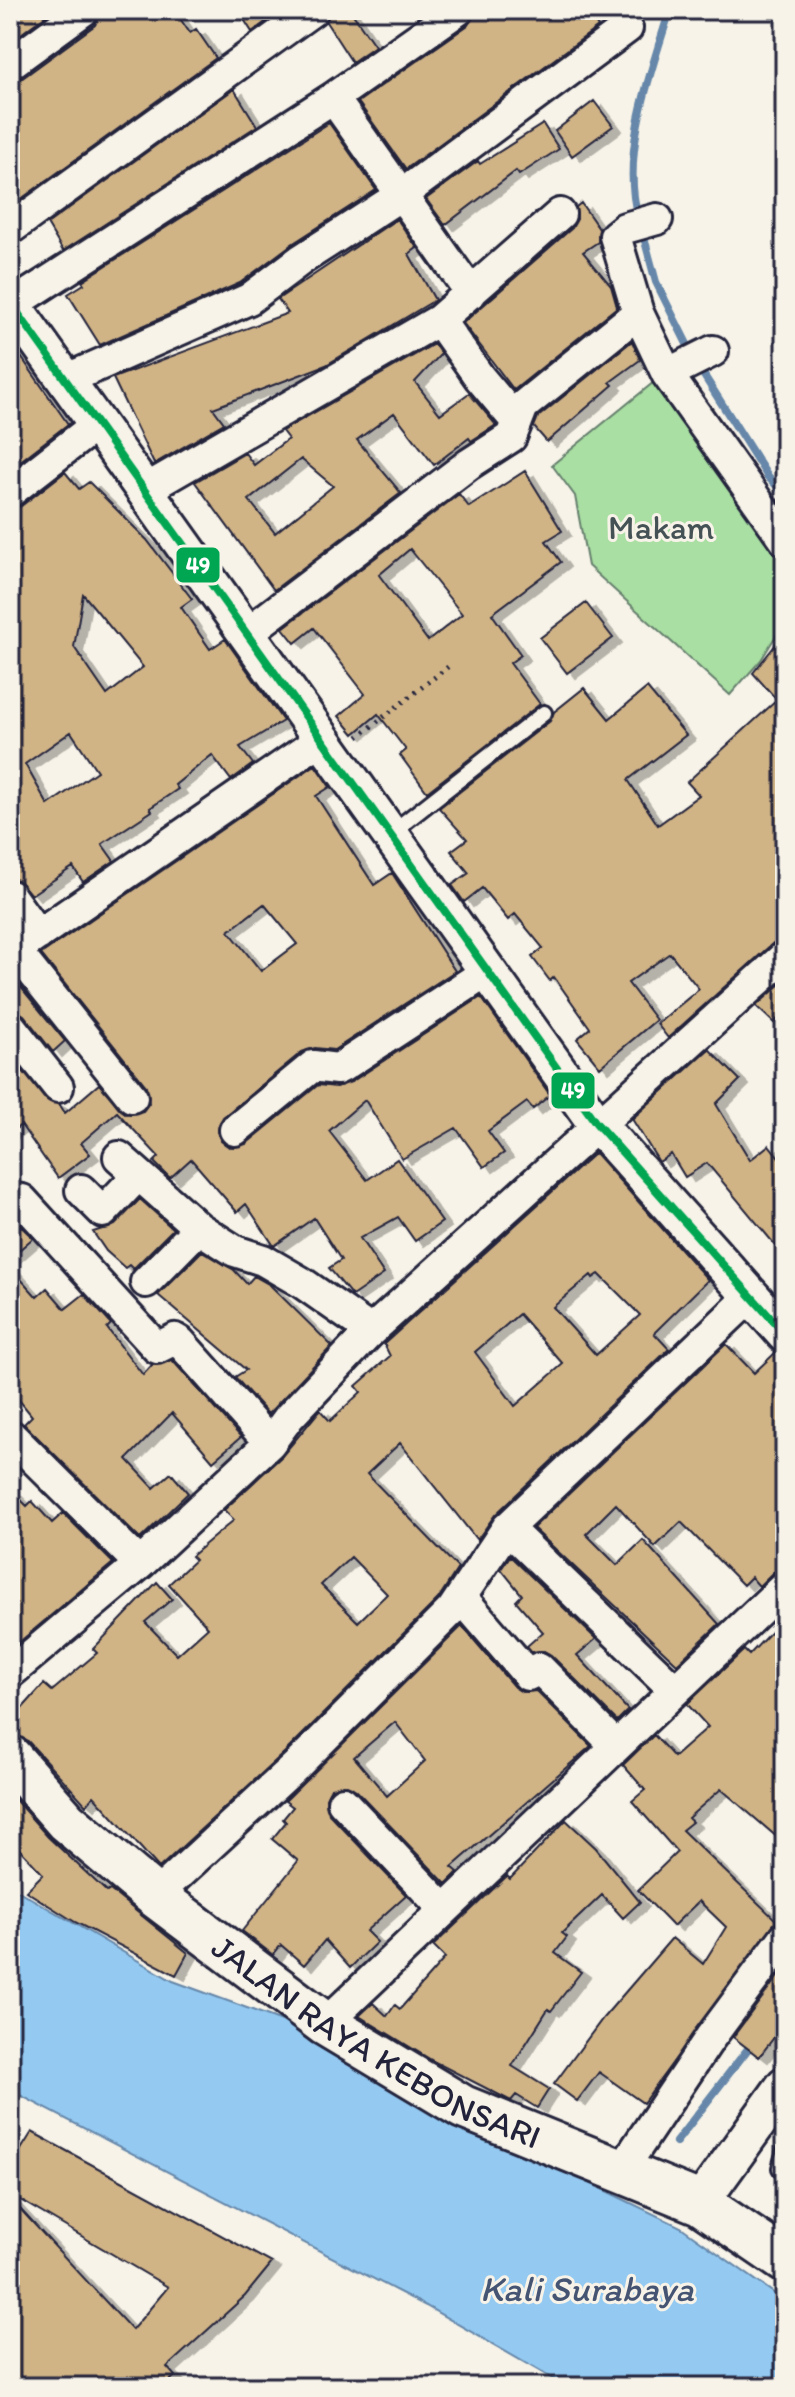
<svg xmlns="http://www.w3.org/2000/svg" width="795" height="2397" viewBox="0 0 795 2397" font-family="Itim,sans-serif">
<defs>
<filter id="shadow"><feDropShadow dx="9" dy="5" stdDeviation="0" flood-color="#0004"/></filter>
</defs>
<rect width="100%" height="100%" fill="#f7f3e8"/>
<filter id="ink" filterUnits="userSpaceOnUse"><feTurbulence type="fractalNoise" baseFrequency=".0125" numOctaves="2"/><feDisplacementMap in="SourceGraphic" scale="16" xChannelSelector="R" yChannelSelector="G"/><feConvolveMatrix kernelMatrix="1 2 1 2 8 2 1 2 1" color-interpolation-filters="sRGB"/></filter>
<g filter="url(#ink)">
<path fill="#a9dfa2" stroke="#66806e" stroke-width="2" d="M654,382L785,561V621L761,660L730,695L588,566L575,496L552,465Z"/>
<path fill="#94caf2" stroke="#6687a9" stroke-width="2" d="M10,1886L173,1981L285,2022L546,2162L681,2227L785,2301V2387H567L426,2306L10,2090Z"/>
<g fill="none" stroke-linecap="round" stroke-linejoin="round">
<path stroke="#6687a9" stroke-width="8" d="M638,217C620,154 651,71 670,10
M642,230L656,282L692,354
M698,366L768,477L785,494
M676,2142L754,2041"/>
</g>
<path fill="#d1b486" stroke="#22223b" stroke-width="2" fill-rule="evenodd" filter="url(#shadow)" d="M10,10H53L10,42Z
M102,10H174L190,33L196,29L216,58L10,207V82L21,79L95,25Z
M238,10H268L272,17L252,32Z
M331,10H350L375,46L352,62L326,22Z
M476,10H587L598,27L406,169L358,102L468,25Z
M234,89L257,126L63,251L47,224Z
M594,101L613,126L572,156L555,131Z
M329,123L376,190L292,244L240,283L100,345L68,294L84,284L82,281Z
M543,124L559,149L519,175L516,171L445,225L426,199L478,161L480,164Z
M581,203L599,229L598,242L583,252L611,286L617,307L514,390L463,323L572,228L577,219L576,207Z
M397,219L417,248L409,254L435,300L326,365L213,408L224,423L154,464L113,378L288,313L278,299Z
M10,341L68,424L10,469Z
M632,341L640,360L610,382L613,385L547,442L534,427L538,417Z
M434,344L441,354L415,382L440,414L469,393L496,425L471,441L469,438L434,465L394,413L357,440L401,493L274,590L195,482L245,453L254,465L288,439L282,431ZM301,459L333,486L275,533L249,500Z
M525,471L562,531L546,541L561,562L492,614L521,655L510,663L540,704L427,792L400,755L406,750L378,714L354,734L339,716L365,694L314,628L295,643L283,628L459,494L469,507ZM410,549L462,614L428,641L379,575Z
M65,472L79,489L89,482L147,540L192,599L181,607L210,649L225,639L283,721L240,747L253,764L231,780L212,755L175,785L178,789L150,808L152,811L102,844L114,861L83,882L73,867L31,895L18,880L10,878V510L21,506ZM83,594L143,667L107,695L74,647ZM71,732L97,771L48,805L25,764Z
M586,603L613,638L567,673L540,638Z
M785,633V938L773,943L668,1038L657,1024L699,989L670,953L628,983L656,1020L600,1067L577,1039L590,1028L554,977L550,981L532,957L543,948L515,914L508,920L482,888L464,902L452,885L469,873L451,851L467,839L439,808L550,721L554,712L584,688L609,719L647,688L686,735L628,780L658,825L699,795L687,782L777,700L753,673Z
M315,765L330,787L316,796L374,885L392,873L455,971L334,1050L315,1048L302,1052L223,1117L217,1132L221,1141L229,1147L246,1144L318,1085L336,1087L351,1082L481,997L550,1095L533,1109L527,1102L488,1131L504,1153L484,1167L456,1128L402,1159L365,1100L329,1131L367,1180L397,1159L442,1222L415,1241L398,1217L360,1238L384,1274L352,1296L329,1268L341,1260L314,1218L274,1246L246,1204L237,1212L191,1159L170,1178L154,1162L159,1157L117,1112L81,1143L90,1154L58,1178L21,1125L10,1133V1055L44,1098L60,1105L65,1113L99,1084L126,1114L143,1111L149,1103L146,1086L41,954ZM264,904L297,944L261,971L229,931Z
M10,974L65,1041L53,1052L24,1015L10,1008Z
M782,983L785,1011L774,1023L756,1006Z
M709,1049L740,1080L716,1104L750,1160L769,1145L785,1165V1257L707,1163L685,1177L671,1154L659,1162L632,1119Z
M595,1153L708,1280L654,1333L669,1349L495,1515L477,1540L400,1443L367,1474L458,1568L438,1599L285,1752L159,1868L94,1796L86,1805L28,1741L10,1734V1722L44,1684L52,1691L97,1653L93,1649L157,1582L172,1599L145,1622L177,1655L208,1627L169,1584L195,1560L191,1556L234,1520L224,1510L282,1456L320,1410L330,1421L361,1392L356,1386L390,1356L384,1344ZM599,1274L640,1315L596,1355L553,1307L591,1275L593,1278ZM519,1314L563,1364L515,1406L475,1352ZM351,1557L387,1594L358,1622L321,1585Z
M140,1199L173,1229L133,1269L129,1265L125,1268L106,1251L93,1232L115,1225Z
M10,1216L33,1238L10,1258Z
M202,1251L234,1270L247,1284L254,1276L270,1285L332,1346L268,1414L235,1377L246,1370L158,1295Z
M10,1267L37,1297L47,1288L65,1309L84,1294L111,1324L107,1328L143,1375L152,1365L172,1360L241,1437L213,1461L172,1413L127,1459L154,1488L171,1473L188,1493L140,1539L24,1424L32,1416L10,1389Z
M726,1344L754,1373L776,1352L785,1354V1568L773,1572L759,1586L751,1577L743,1585L681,1522L655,1547L616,1504L586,1534L617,1565L643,1540L719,1624L677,1664L533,1528Z
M10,1489L27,1506L32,1501L52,1523L63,1513L113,1563L10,1650Z
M510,1556L596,1639L577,1655L628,1710L617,1721L551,1655L544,1651L532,1652L527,1646L543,1632L516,1601L522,1595L501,1569Z
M785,1617V1844L721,1789L688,1818L692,1822L682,1830L777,1921L643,2103L599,2072L577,2101L554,2084L603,2018L672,1938L703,1964L726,1927L699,1901L673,1926L638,1890L677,1852L632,1801L645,1790L623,1765L654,1735L674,1757L708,1727L687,1704L744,1650L749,1655Z
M462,1626L514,1687L522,1692L536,1691L591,1746L452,1867L458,1872L446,1884L356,1790L347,1785L331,1788L326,1798L329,1814L406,1895L366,1931L377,1942L350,1968L325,1940L304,1965L281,1945L273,1955L242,1931L298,1861L272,1839L286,1822L283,1819L293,1807L285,1801ZM395,1722L425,1761L387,1796L354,1757Z
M10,1794L48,1837L107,1892L110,1890L188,1953L176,1975L75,1922L26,1891L43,1874L10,1839Z
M566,1820L596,1848L640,1902L623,1918L602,1895L562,1933L567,1937L555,1953L581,1972L551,2011L548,2009L512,2066L549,2089L537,2108L516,2095L511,2101L433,2061L359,2016L373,2003L387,2016L395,2005L400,2009L445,1958L433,1946L507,1876L510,1879Z
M785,1967V2023L759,2057L733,2037Z
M32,2132L272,2263L245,2296L167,2367L175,2376L163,2387H10V2198L132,2330L168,2287L10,2194V2167Z"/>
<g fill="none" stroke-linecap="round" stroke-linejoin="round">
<g stroke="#22223b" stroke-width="20">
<path id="service" d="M391,833L544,713
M785,2150L780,2168L785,2175"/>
</g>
<g stroke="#22223b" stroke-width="36">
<path id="minor" d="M10,64L84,10
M333,98L471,293
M657,219L625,228L615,236L638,313L667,374L785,540
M10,229L313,10
M12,305L333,98L458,10
M439,320L480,378L517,422
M667,374L713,351
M65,380L249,299L302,259L404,193L627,28
M143,491L439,320L560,214
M10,492L96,425
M247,633L469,464L511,437L523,406L638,313
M10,896L38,935
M15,950L132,1097
M10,954L320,740
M10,1026L58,1087
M235,1130L313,1066L337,1069L343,1066L485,973
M119,1157L199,1228L235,1251L263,1260L301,1282L371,1331
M81,1190L103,1212L138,1175
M10,1198L22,1200L157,1348L175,1339L180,1342L270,1443
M146,1282L199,1228
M10,1435L140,1564
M507,1528L675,1690
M461,1597L528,1675L539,1668L616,1746
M10,1673L140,1564L270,1443L289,1417L371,1331L785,956
M343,1802L443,1908
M155,1896L297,1765L452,1610L507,1528L751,1296
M325,2024L785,1586
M621,2171L710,2038L785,1937"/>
</g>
<g stroke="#22223b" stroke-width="42">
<path id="tertiary" d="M10,302L596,1123L785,1334
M700,2203L785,2085"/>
</g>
<g stroke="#22223b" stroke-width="48">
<g id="secondary">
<path id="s1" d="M10,1757L66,1821L155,1896L325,2024L463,2107L700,2203L785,2261"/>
</g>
</g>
<path stroke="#22223b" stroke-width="5" stroke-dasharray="2 6" stroke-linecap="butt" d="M358,737L449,666"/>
<use href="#service" stroke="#f7f3e8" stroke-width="14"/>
<use href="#minor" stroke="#f7f3e8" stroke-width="30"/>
<use href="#tertiary" stroke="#f7f3e8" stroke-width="36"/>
<use href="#secondary" stroke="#f7f3e8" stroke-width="42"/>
<g stroke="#f7f3e8" stroke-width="14">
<path id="bus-1" d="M10,302L596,1123L785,1334"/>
</g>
<use href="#bus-1" stroke="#00a651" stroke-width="8"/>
</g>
</g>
<g text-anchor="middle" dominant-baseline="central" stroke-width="6" stroke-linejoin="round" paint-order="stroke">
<g font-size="34" fill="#445155" stroke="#f7f3e8">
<text x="661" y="527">Makam</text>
</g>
<g font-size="34" fill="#22223b" stroke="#f7f3e8">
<text stroke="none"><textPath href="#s1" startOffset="468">JALAN RAYA KEBONSARI</textPath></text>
</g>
<g font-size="36" font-style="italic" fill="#445472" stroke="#f7f3e8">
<text x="587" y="2288">Kali Surabaya</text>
</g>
</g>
<g stroke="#f7f3e8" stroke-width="3">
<rect x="175" y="546" width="46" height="38" rx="8" fill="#00a651"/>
<rect x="550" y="1071" width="46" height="39" rx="8" fill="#00a651"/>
</g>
<g font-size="22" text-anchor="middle" font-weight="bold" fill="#fff">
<text x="198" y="573">49</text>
<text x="573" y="1098">49</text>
</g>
<rect width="795" height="2397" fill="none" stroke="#f7f3e8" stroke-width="40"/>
<rect x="20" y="20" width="755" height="2357" fill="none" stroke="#22223b" stroke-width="3" filter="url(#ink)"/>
</svg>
